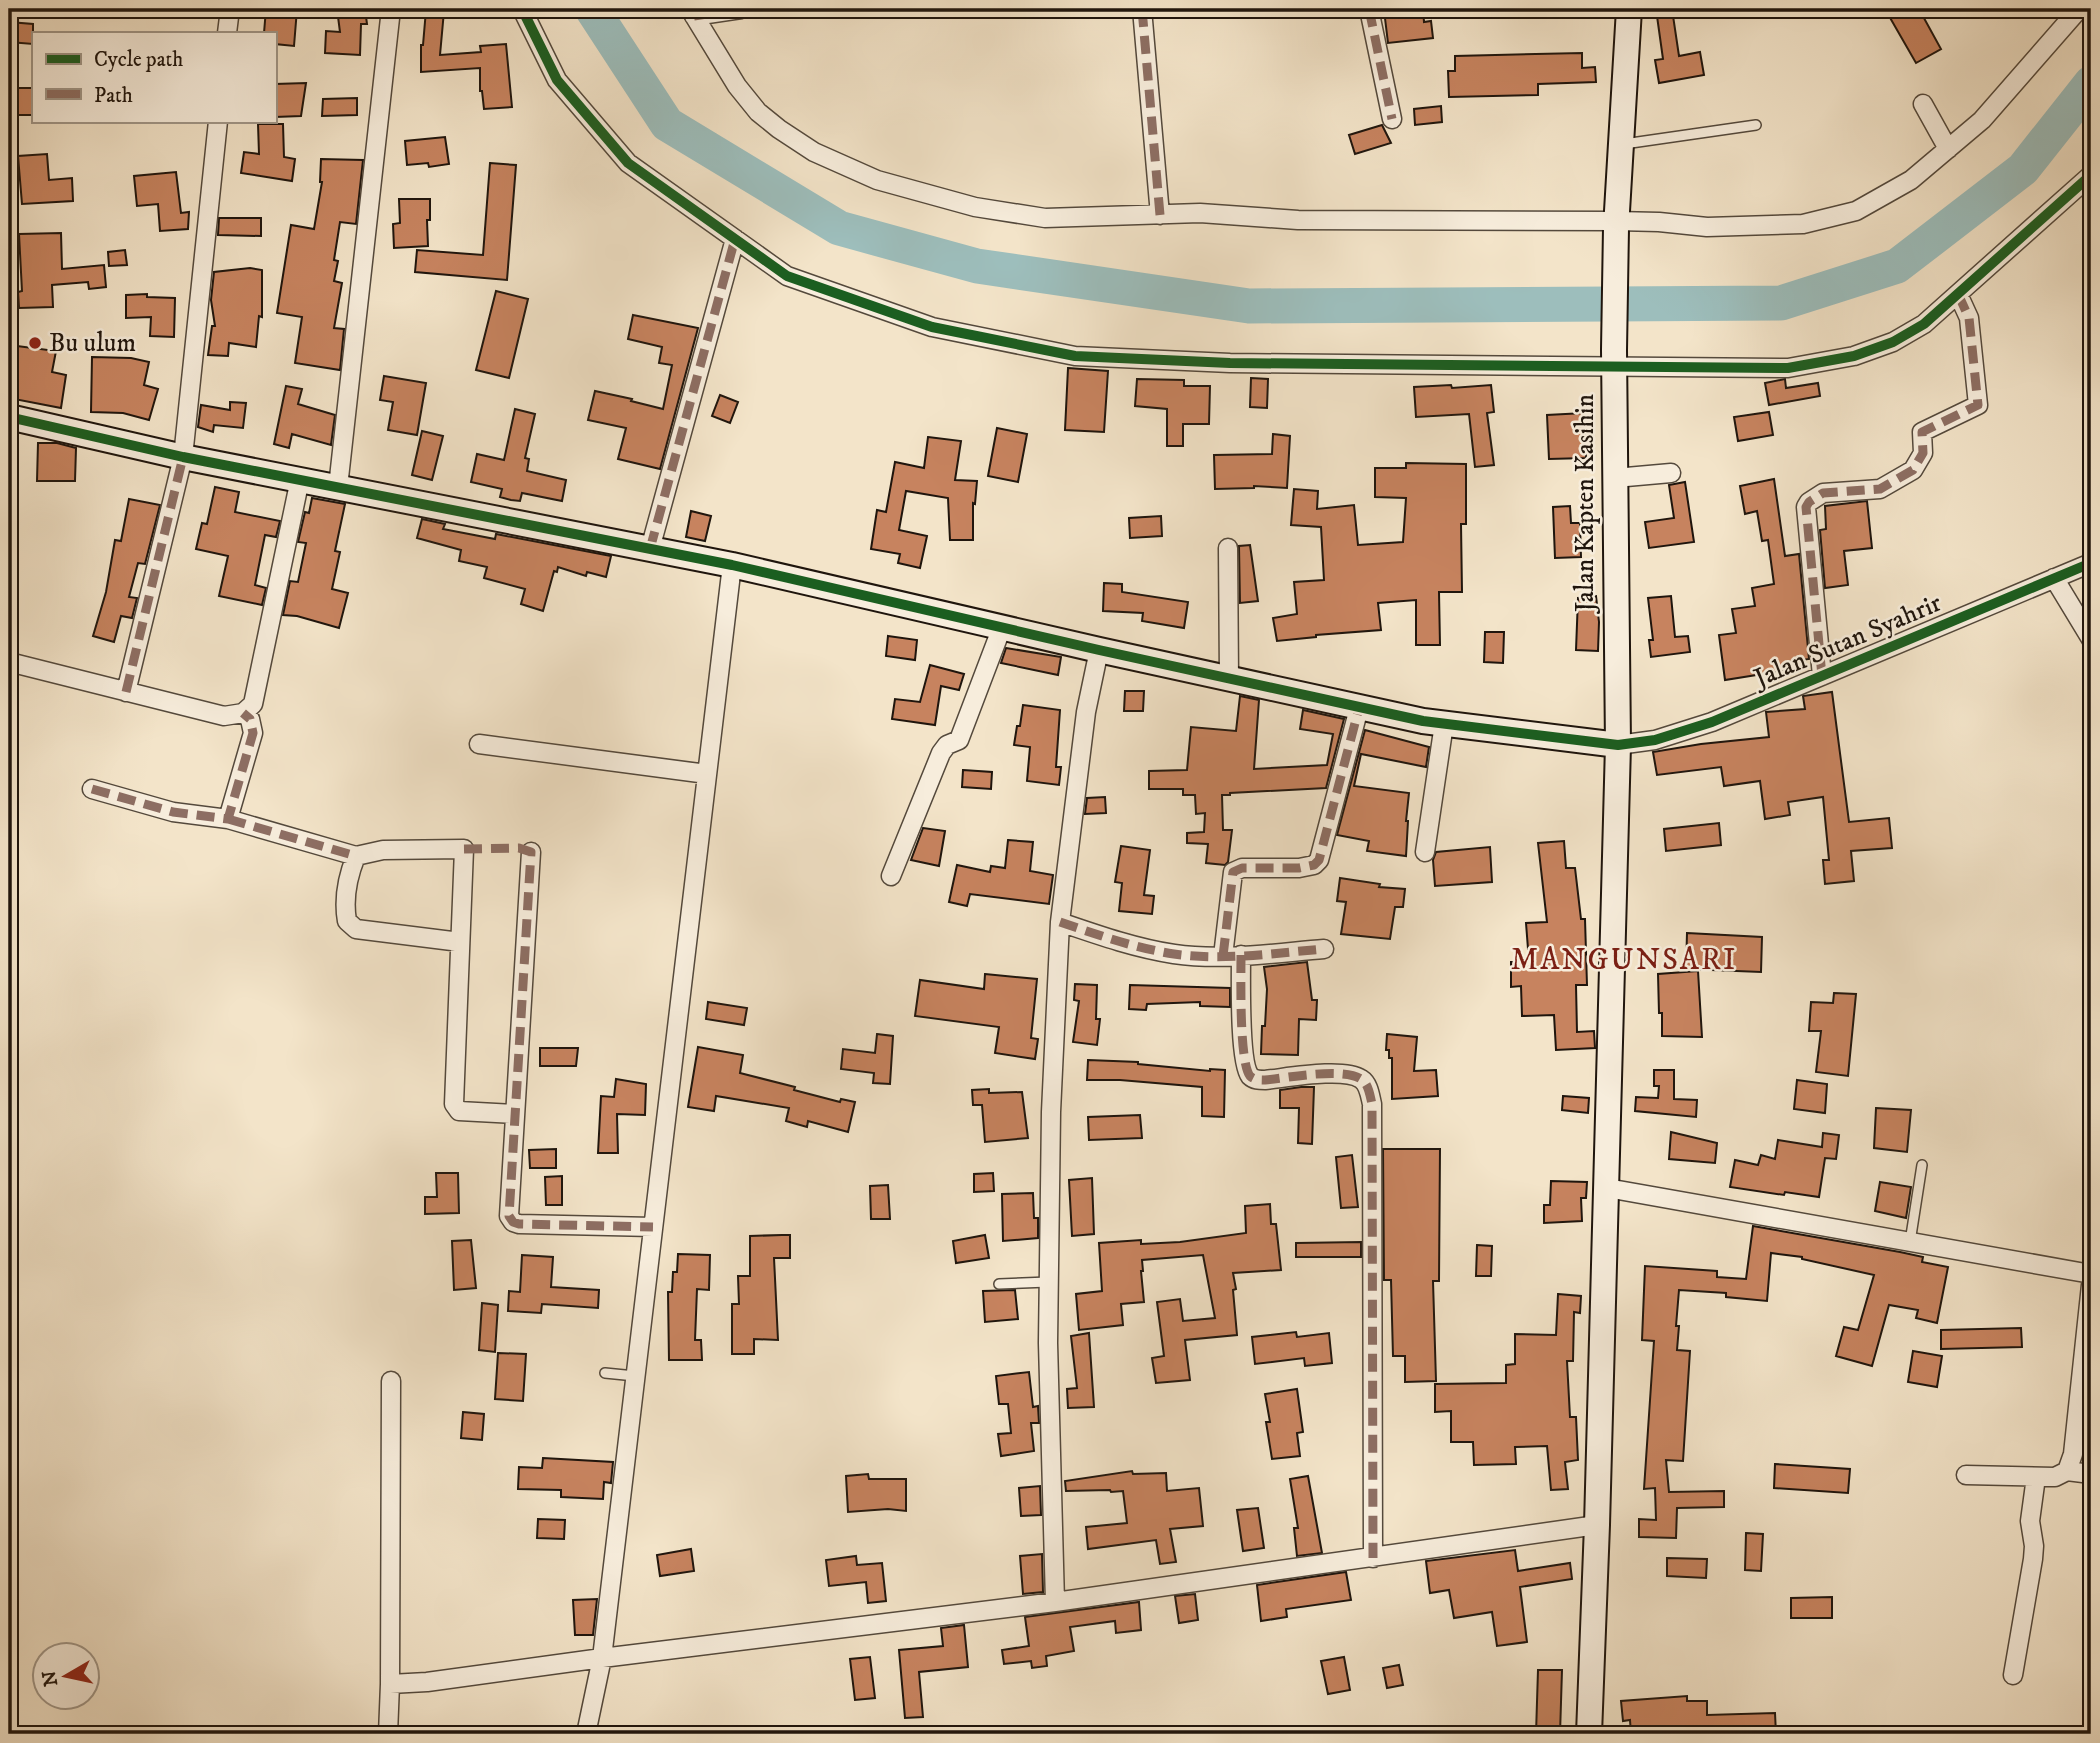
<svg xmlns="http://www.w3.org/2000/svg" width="2100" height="1743" viewBox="0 0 2100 1743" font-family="'IM FELL DW Pica',serif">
<rect width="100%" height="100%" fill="#f3e4c9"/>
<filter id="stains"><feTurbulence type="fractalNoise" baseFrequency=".00286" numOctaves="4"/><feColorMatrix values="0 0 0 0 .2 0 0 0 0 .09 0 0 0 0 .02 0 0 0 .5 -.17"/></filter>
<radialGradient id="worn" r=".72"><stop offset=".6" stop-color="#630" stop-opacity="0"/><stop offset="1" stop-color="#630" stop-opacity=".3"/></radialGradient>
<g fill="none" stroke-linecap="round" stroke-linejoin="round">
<path stroke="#9dbebc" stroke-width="35" d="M592,9L667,124L839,228L977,266L1249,306L1781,303L1897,266L2023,169L2091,83"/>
</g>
<path fill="#c7835f" stroke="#1f150d" stroke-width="2" d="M266,9H297L294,46L275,44V33H264Z
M337,9H365L367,24H361L360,55L325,53L326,31L340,32Z
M1423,9L1424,22L1431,21L1433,38L1388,43L1384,10Z
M1656,9H1672L1679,56L1700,52L1704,75L1659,83L1655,60L1663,59Z
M1885,9H1919L1941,49L1916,63Z
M426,10L444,11L440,55L481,52L480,46L506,44L512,107L484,109L482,91H480V68L421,72V45H423Z
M9,22L33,24V44L9,42Z
M1582,53V68L1595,67L1596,82L1538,84V95L1449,97L1448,71H1455V56Z
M306,83L301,116L275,117V84Z
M13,88H33V115H14Z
M357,98V115L322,116L323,99Z
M1441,106L1442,122L1415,125L1414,109Z
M258,124H283L284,157L295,159L292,181L241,173L244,152L259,154Z
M1382,125L1391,143L1355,154L1349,135Z
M445,137L449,164L429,167L428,163L407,165L405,141Z
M47,154L49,180L72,178L73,201L22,204L18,156Z
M321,159L363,160L356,224L340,222L334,260L338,261L334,281L342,283L334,328L344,329L340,370L295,363L302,317L277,313L291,225L314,229L322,182H320Z
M490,163L516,165L507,280L415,272L417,250L483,255Z
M176,172L181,213L189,212L188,229L160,231L158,204L137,206L134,176Z
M399,199H430V220H427L428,246L394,248L393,224L400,223Z
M219,218H261V236L218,235Z
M61,233L62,269L104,265L106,287L89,289L88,282L52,285L53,307L19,308L18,292L22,291L19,234Z
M125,250L127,265L109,266L108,252Z
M250,268L262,270V317L259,316L256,347L229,343L228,356L208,355L212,326H215L211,300L214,272Z
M496,291L528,299L509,378L476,370Z
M147,294V297L175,298L174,337L150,336L151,317L126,318V295Z
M633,315L698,328L660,469L618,459L626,428L588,420L595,391L632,399L631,401L663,409L672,365L659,363L662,347L628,339Z
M17,346L56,351L52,372L66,375L61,408L9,398V379L12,380Z
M92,357L131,358L149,362L144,385L158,389L149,420L123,413L91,412Z
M1068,368L1108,371L1104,432L1065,430Z
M384,376L426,383L417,435L388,430L393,402L380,400Z
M1251,378L1268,379L1267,408L1250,407Z
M1137,379L1184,380V386H1210L1209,424H1183V446H1167V409L1135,406Z
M1785,379L1786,388L1818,383L1820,396L1769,405L1765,383Z
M1451,385L1452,388L1491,385L1494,412L1487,413L1494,465L1475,467L1469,414L1416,417L1414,387Z
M286,386L302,389L298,404L335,415L331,445L292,434L289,448L274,444Z
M720,395L738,402L730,423L712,416Z
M230,402L246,403L243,428L214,425L213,432L198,427L201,405L230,410Z
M515,409L535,414L525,458L529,459L527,471L566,480L562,501L522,493L520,501L511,500L500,497L502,489L471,482L477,454L504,460Z
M1769,412L1773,435L1738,441L1734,417Z
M1584,413L1586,458L1549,459L1547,415Z
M997,428L1027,434L1018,482L988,476Z
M422,431L443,436L432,480L412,475Z
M1273,434L1290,436L1287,488L1254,486V488L1215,489L1214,455L1272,454Z
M928,437L961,441L955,480L977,481L975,504L973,503V540H950L948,498L906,491L899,530L927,536L920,568L898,563L900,554L871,549L877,510L886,512L895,462L924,468Z
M38,443H57L76,448L75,481H37Z
M1406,463L1466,464V524H1461L1462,592H1439L1440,645H1416V600L1378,603L1381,630L1316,635V637L1277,641L1273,618L1297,614L1294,582L1324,580L1321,527L1291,525L1294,489L1318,491L1317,509L1354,505L1358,545L1403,542L1406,498L1375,497V468H1406Z
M1774,479L1785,556L1799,554L1809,659L1787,662L1788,670L1725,680L1719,635L1736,633L1732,609L1755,606L1752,588L1774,584L1768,540L1762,541L1757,511L1745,514L1740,486Z
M1685,482L1694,542L1649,548L1645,522L1674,518L1669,485Z
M215,487L239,492L235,512L280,521L276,537L265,535L255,585L266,588L262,605L219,596L228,556L196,549L202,523L207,524Z
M312,498L345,504L335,551L340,552L332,589L348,593L339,628L297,616L283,615L290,581L298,582L306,543L298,542L305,512L309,513Z
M129,499L160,505L145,564L138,563L129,597L137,598L132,618L121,616L114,642L93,636L106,592L115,540L121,541Z
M1867,501L1872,548L1844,551L1848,585L1825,588L1820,530L1826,529L1825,506Z
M1570,506L1571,523H1580L1581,557L1555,558L1553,507Z
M691,511L711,516L705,541L686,537Z
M1161,516L1162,536L1130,538L1129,518Z
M422,519L445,524L443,529L495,539L496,534L611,556L606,577L587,572L586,576L558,567L557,572L554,571L543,611L521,604L525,589L484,578L487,567L459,561L461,550L417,538Z
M1250,545L1258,601L1240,603L1239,546Z
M1104,583L1122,584V592L1188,602L1184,628L1142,621L1143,613L1103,611Z
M1596,596L1599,622L1598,651L1576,650L1578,598Z
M1671,596L1675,637L1688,636L1690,652L1651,657L1649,640H1653L1648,598Z
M1485,632H1504L1503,663L1484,662Z
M888,636L917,640L915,660L886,656Z
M1006,648L1061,657L1058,675L1001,663Z
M930,665L964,674L959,690L941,686L935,725L892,719L895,699L920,702Z
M1125,691H1144L1143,711H1124Z
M1832,692L1849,822L1889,818L1892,848L1851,851L1854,881L1825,884L1823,860H1829L1823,797L1788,802L1790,815L1765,819L1760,781L1724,786L1721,767L1657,775L1653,752L1701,744L1769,737L1766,712L1805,709L1803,696Z
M1240,696L1259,700L1254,769L1327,765L1333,734L1300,729L1303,710L1344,719L1326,788L1230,793V795H1222L1223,830H1232L1228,862L1225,865L1206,863L1208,844L1187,843V833L1204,832L1205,813L1196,814L1195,795H1183V789H1149V771L1187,770L1191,727L1236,731Z
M1023,705L1060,710L1056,767H1061L1059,785L1027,781L1030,747L1014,745L1017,726H1020Z
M1365,730L1429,747L1426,767L1361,754L1354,786L1409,793L1406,821H1408L1406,856L1367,851L1369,841L1337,835Z
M963,770L992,772L991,789L962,787Z
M1105,797L1106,813L1085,814L1087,798Z
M1719,823L1721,845L1666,851L1664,829Z
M923,828L945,831L939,866L911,860Z
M1008,840L1033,842L1030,871L1053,875L1049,904L970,894L967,906L949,902L957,865L990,872L991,866L1005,868Z
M1564,841L1566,868H1575L1581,919H1585L1587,985H1576L1577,1032L1594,1031L1595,1048L1556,1050L1554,1015L1522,1016L1521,986L1511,987V962H1529L1526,923L1547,922L1538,843Z
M1121,846L1150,850L1144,895L1154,896L1152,914L1119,911L1122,883L1115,882Z
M1490,847L1492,882L1435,886L1433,860L1436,852Z
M1340,878L1380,884L1379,887L1405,889L1403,907H1395L1390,939L1341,934L1346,902L1337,901Z
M1687,933L1762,937L1761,972L1686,969Z
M1307,962L1312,1000H1317L1316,1020L1299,1019L1298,1055L1261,1054L1262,1026H1265L1267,989L1264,967Z
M1698,971L1702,1037L1662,1036V1013H1659L1658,974Z
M985,974L1037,979L1031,1038L1038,1039L1035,1059L995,1053L999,1027L915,1016L920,980L984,989Z
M1075,984L1097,985L1096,1019H1100L1097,1045L1073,1042L1079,1001L1074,1000Z
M1130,985L1230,988V1007L1200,1006V1002L1147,1004L1146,1010L1129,1009Z
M1834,993L1856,994L1848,1076L1816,1072L1821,1031H1809L1811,1002L1833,1003Z
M708,1002L747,1008L744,1025L706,1019Z
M877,1034L893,1036L890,1084L873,1083L874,1073L841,1069L843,1049L875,1053Z
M1387,1034L1417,1037L1414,1071L1436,1070L1438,1096L1392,1099V1058H1389V1050H1386Z
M698,1047L743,1055L740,1073L795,1087L794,1090L840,1102L841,1099L855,1102L848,1132L808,1121L807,1127L786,1121L789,1108L716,1096L714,1111L688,1107Z
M540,1048H578L576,1066H540Z
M1088,1060L1138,1062V1064L1210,1071V1069L1225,1070L1224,1117L1202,1116V1087L1120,1080H1087Z
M1654,1070H1674V1099L1697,1100L1696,1117L1635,1111L1636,1097L1658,1098L1659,1086H1654Z
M616,1079L646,1084L645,1115L617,1114L618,1153H598L601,1096L614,1097Z
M1797,1080L1827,1084L1825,1113L1794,1109Z
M1301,1087H1314L1312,1144L1298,1143L1299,1108H1280V1090Z
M989,1089V1093L1022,1092L1028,1138L985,1142L982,1105H973L972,1090Z
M1563,1096L1589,1098L1588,1113L1562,1110Z
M1876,1108L1911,1110L1907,1152L1874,1148Z
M1140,1115L1142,1138L1089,1140L1088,1117Z
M1671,1132L1717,1143L1715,1163L1669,1159Z
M1823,1133L1839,1135L1836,1159L1825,1158L1819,1197L1785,1192L1784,1195L1730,1187L1735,1160L1758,1165L1761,1155L1775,1159L1778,1140L1822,1147Z
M556,1149V1168H530L529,1150Z
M1383,1149H1440L1439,1281H1433L1436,1381L1405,1382V1356H1393L1391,1280H1384Z
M1352,1155L1358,1207L1341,1208L1336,1157Z
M436,1173H458L459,1213L425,1214V1197H437Z
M993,1173L994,1191L974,1192V1174Z
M562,1176V1205H546L545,1177Z
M1092,1178L1094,1234L1072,1236L1069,1180Z
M1551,1181L1587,1182L1586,1198H1581L1582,1221L1544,1223V1205H1550Z
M1880,1182L1911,1187L1906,1218L1875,1211Z
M888,1185L890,1219H871L870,1186Z
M1033,1193L1034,1218H1038V1238L1003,1241L1002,1194Z
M1270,1204L1271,1224H1276L1281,1270L1233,1273L1236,1289L1233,1290L1237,1335L1185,1340L1190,1380L1156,1383L1152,1358L1164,1356L1157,1302L1180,1299L1183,1321L1215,1318L1203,1255L1142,1260L1143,1271H1141L1144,1302L1121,1304L1123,1325L1079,1330L1076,1294L1102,1291L1099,1243L1141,1240V1244L1180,1242L1246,1233L1245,1206Z
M1753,1226L1900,1252L1923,1257L1922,1262L1948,1267L1937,1323L1916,1318L1918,1310L1889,1305L1872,1366L1836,1356L1844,1327L1858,1330L1874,1275L1802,1259V1257L1771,1253L1767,1301L1726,1297V1293L1679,1290L1676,1326H1679L1677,1350L1690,1351L1683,1461L1666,1460L1669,1492L1724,1491V1507L1677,1508L1676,1538L1639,1537V1519L1656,1520L1655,1488L1644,1489L1654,1341L1642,1340L1645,1266L1717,1271V1277L1746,1279Z
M782,1235H790V1258H774L778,1340L754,1339V1354H732V1304H739L738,1276H750V1236Z
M985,1235L989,1258L956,1263L953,1241Z
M471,1240L476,1288L454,1290L452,1241Z
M1361,1242V1257H1296V1243Z
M1477,1245L1492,1246L1491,1276H1476Z
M678,1254L710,1255L709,1290L697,1289L695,1340H701L702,1360H669L668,1292H672L673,1272H677Z
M522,1255L553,1257L551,1287L599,1290L598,1308L542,1304L541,1313L508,1311L509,1291L520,1292Z
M1015,1290L1018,1319L985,1322L983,1291Z
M1558,1294L1581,1296L1580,1313L1574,1312L1573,1361H1567L1570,1417H1576L1578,1460L1565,1462L1568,1489L1551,1490L1547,1446L1515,1447L1516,1464L1474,1465L1473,1442H1451V1411L1435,1412V1384L1506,1383V1365L1515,1364V1334L1556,1335Z
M482,1303L498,1305L495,1352L479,1350Z
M2021,1328L2022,1347L1941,1349V1330Z
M1296,1332L1297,1337L1329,1333L1332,1363L1305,1366L1304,1358L1255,1364L1252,1337Z
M1089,1333L1094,1407L1068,1408L1067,1389L1077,1388L1071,1336Z
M1913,1351L1942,1356L1937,1387L1908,1382Z
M498,1353L526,1354L523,1401L495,1399Z
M1029,1372L1033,1407L1038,1406L1039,1423H1031L1034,1451L1001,1456L998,1434L1011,1433L1008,1404H999L996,1376Z
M1297,1389L1303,1432L1297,1433L1300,1456L1272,1459L1266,1422H1270L1265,1394Z
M463,1412L484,1414L482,1440L461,1438Z
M543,1458L613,1462L611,1483L604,1482L603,1499L561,1497V1490L518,1489L519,1467L542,1468Z
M1775,1464L1850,1469L1848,1493L1774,1488Z
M1132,1471L1133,1474L1166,1473L1167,1491L1199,1488L1203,1526L1170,1529L1176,1562L1160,1564L1156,1540L1088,1549L1086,1527L1127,1523L1123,1491L1111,1492L1110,1490L1066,1491L1065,1481Z
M868,1474L869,1479H906V1511L888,1509L848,1512L846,1476Z
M1308,1476L1322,1553L1297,1556L1294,1528H1298L1290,1479Z
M1040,1486L1041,1515L1021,1516L1019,1488Z
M1258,1508L1264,1548L1243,1551L1237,1510Z
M538,1519L565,1520L564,1539L537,1538Z
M1746,1533L1763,1534L1761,1571L1745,1570Z
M691,1549L694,1571L660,1576L657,1555Z
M1515,1550L1518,1571L1570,1563L1572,1579L1520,1587L1527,1642L1497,1646L1492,1612L1454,1618L1449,1590L1430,1593L1426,1561Z
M1042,1554L1043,1592L1023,1594L1020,1556Z
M856,1556L857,1565L882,1563L886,1601L868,1603L866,1582L829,1586L826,1560Z
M1667,1558L1707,1559L1706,1578L1667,1576Z
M1346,1572L1351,1600L1286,1609L1287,1617L1261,1621L1257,1585Z
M1195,1594L1198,1620L1179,1623L1175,1596Z
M1832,1597V1618H1791V1598Z
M597,1599L593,1635H575L573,1600Z
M1139,1602L1141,1630L1116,1633L1115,1621L1070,1627L1074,1651L1046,1656L1047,1666L1032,1668L1031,1661L1004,1664L1002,1650L1029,1646L1025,1617Z
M964,1625L968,1667L919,1672L923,1717L905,1718L899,1650L943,1646L941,1628Z
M870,1657L875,1698L855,1700L850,1659Z
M1344,1657L1350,1690L1328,1694L1321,1661Z
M1399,1665L1403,1685L1387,1688L1383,1668Z
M1538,1670H1562L1560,1734H1536Z
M1687,1696V1701H1707V1715L1775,1713L1776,1734H1721V1732L1631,1734L1630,1720L1623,1721L1621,1701Z"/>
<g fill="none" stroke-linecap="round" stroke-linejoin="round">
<g stroke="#54493c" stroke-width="12">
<path id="lane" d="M1624,144L1756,125
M1910,1242L1922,1165
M999,1284L1048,1282
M605,1373L635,1376"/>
</g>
<g stroke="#54493c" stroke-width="21">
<path id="street" d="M522,9L557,80L628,163L787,276L932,327L1075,356L1230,363L1788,368L1854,356L1893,342L1924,324L2091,175
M690,9L737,86L758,112L779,129L814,152L877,180L975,207L1045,218L1200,213L1298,220L1616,221L1659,222L1707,227L1803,224L1856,211L1911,180L1982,120L2079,9
M1142,9L1160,215
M1369,9L1392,119
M694,16L741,9
M227,33L230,9
M1923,104L1948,149
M1615,478L1671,473
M338,487L391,9
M1228,548L1229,679
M650,549L735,239
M2054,578L2091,639
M9,662L224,716L243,713L253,704L300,479
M1822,676L1806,507L1809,502L1823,493L1880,489L1913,470L1923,453L1922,432L1978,405L1969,318L1958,294
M126,692L183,457L218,121
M479,744L707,774
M1618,745L1655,740L1712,722L2091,563
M92,789L173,812L228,819L253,733L250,719L243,713
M228,819L356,856
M531,852L509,1216L513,1222L519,1224L653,1227
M1425,852L1444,724
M891,876L941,753L947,745L959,740L1002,627
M1060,922C1098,935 1135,948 1174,954C1223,961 1275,953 1324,949
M460,942L356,929L347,921C343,898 347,878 356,856L383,850L464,849L454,1104L459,1111L515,1114
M1241,955C1241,977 1239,1062 1250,1076C1254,1080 1259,1080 1265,1080C1286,1078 1343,1067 1361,1079C1369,1084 1370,1096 1372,1104L1373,1558
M1223,956L1233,872L1242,868H1299L1314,865L1319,860L1359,708
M1607,1188L2091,1274
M2067,1471L2091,1474
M1966,1475L2055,1477L2067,1471L2073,1454L2091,1285
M1055,1602L1048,1343L1051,1112L1060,922L1086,712L1099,650
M2013,1675L2033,1559L2034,1546L2030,1521L2036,1477
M390,1684L391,1381
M388,1734L390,1684L427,1682L602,1658L1055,1602L1597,1525
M586,1734L602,1658L732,565"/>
</g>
<g stroke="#1f150d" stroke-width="28">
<path id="secondary" d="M9,417L183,457L732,565L1099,650L1423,721L1618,745
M1589,1734L1597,1525L1618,745L1614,350L1616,228L1629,9"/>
</g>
<use href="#lane" stroke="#f7eddc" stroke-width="9"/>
<use href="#street" stroke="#f7eddc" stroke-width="18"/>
<use href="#secondary" stroke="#f7eddc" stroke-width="24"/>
<path stroke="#8d6e63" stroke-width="9" stroke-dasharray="18 9" stroke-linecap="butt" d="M1142,9L1160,215
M1369,9L1392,119
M694,16L741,9
M650,549L735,239
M1822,676L1806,507L1809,502L1823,493L1880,489L1913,470L1923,453L1922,432L1978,405L1969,318L1958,294
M126,692L183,457
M92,789L173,812L228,819L253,733L250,719L243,713
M228,819L356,856
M464,849L519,848L531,852L509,1216L513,1222L519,1224L653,1227
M1060,922C1098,935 1135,948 1174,954C1223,961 1275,953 1324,949
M1241,955C1241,977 1239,1062 1250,1076C1254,1080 1259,1080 1265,1080C1286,1078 1343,1067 1361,1079C1369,1084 1370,1096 1372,1104L1373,1558
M1223,956L1233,872L1242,868H1299L1314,865L1319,860L1359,708"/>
<g stroke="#f7eddc" stroke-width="15">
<path id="cycleway" d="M522,9L557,80L628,163L787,276L932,327L1075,356L1230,363L1788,368L1854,356L1893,342L1924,324L2091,175
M9,417L183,457L732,565L1099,650L1423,721L1618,745L1655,740L1712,722L2091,563"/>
</g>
<use href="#cycleway" stroke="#1b5e20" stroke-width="10"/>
</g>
<circle fill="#8f2418" stroke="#f7eddc" stroke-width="2.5" cx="35" cy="343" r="7"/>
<g text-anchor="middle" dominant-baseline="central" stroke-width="5" stroke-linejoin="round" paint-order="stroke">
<g font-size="26" fill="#1f150d" stroke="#f7eddc" text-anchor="start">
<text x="49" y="343">Bu ulum</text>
</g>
<g font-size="26" fill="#1f150d" stroke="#f7eddc">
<text transform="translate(1585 503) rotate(-90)">Jalan Kapten Kasihin</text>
<text transform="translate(1848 641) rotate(-23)">Jalan Sutan Syahrir</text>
</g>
<g font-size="30" letter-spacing="2" fill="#7a1f14" stroke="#f7eddc">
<text x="1624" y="960">MANGUNSARI</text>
</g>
</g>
<rect width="2100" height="1743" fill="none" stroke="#f3e4c9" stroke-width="35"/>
<rect x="10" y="10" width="2079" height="1722" fill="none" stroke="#1f150d" stroke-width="3.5"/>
<rect x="18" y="18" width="2065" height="1708" fill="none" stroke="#1f150d" stroke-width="2"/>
<rect x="32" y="32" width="245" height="91" fill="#f7eddc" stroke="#a19789" stroke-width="2"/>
<rect x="46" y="54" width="35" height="10" fill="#1b5e20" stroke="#a19789" stroke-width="2"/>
<text x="94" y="66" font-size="21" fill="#1f150d">Cycle path</text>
<rect x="46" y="89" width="35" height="10" fill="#8d6e63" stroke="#a19789" stroke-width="2"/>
<text x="94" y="102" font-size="21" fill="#1f150d">Path</text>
<g transform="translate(66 1676) rotate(261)"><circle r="33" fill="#f7eddc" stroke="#a19789" stroke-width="2"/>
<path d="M0-5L12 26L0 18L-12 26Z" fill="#8f2418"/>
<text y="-10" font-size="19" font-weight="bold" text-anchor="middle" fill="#1f150d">N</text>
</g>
<rect width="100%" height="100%" filter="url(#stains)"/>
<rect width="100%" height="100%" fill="url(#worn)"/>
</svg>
